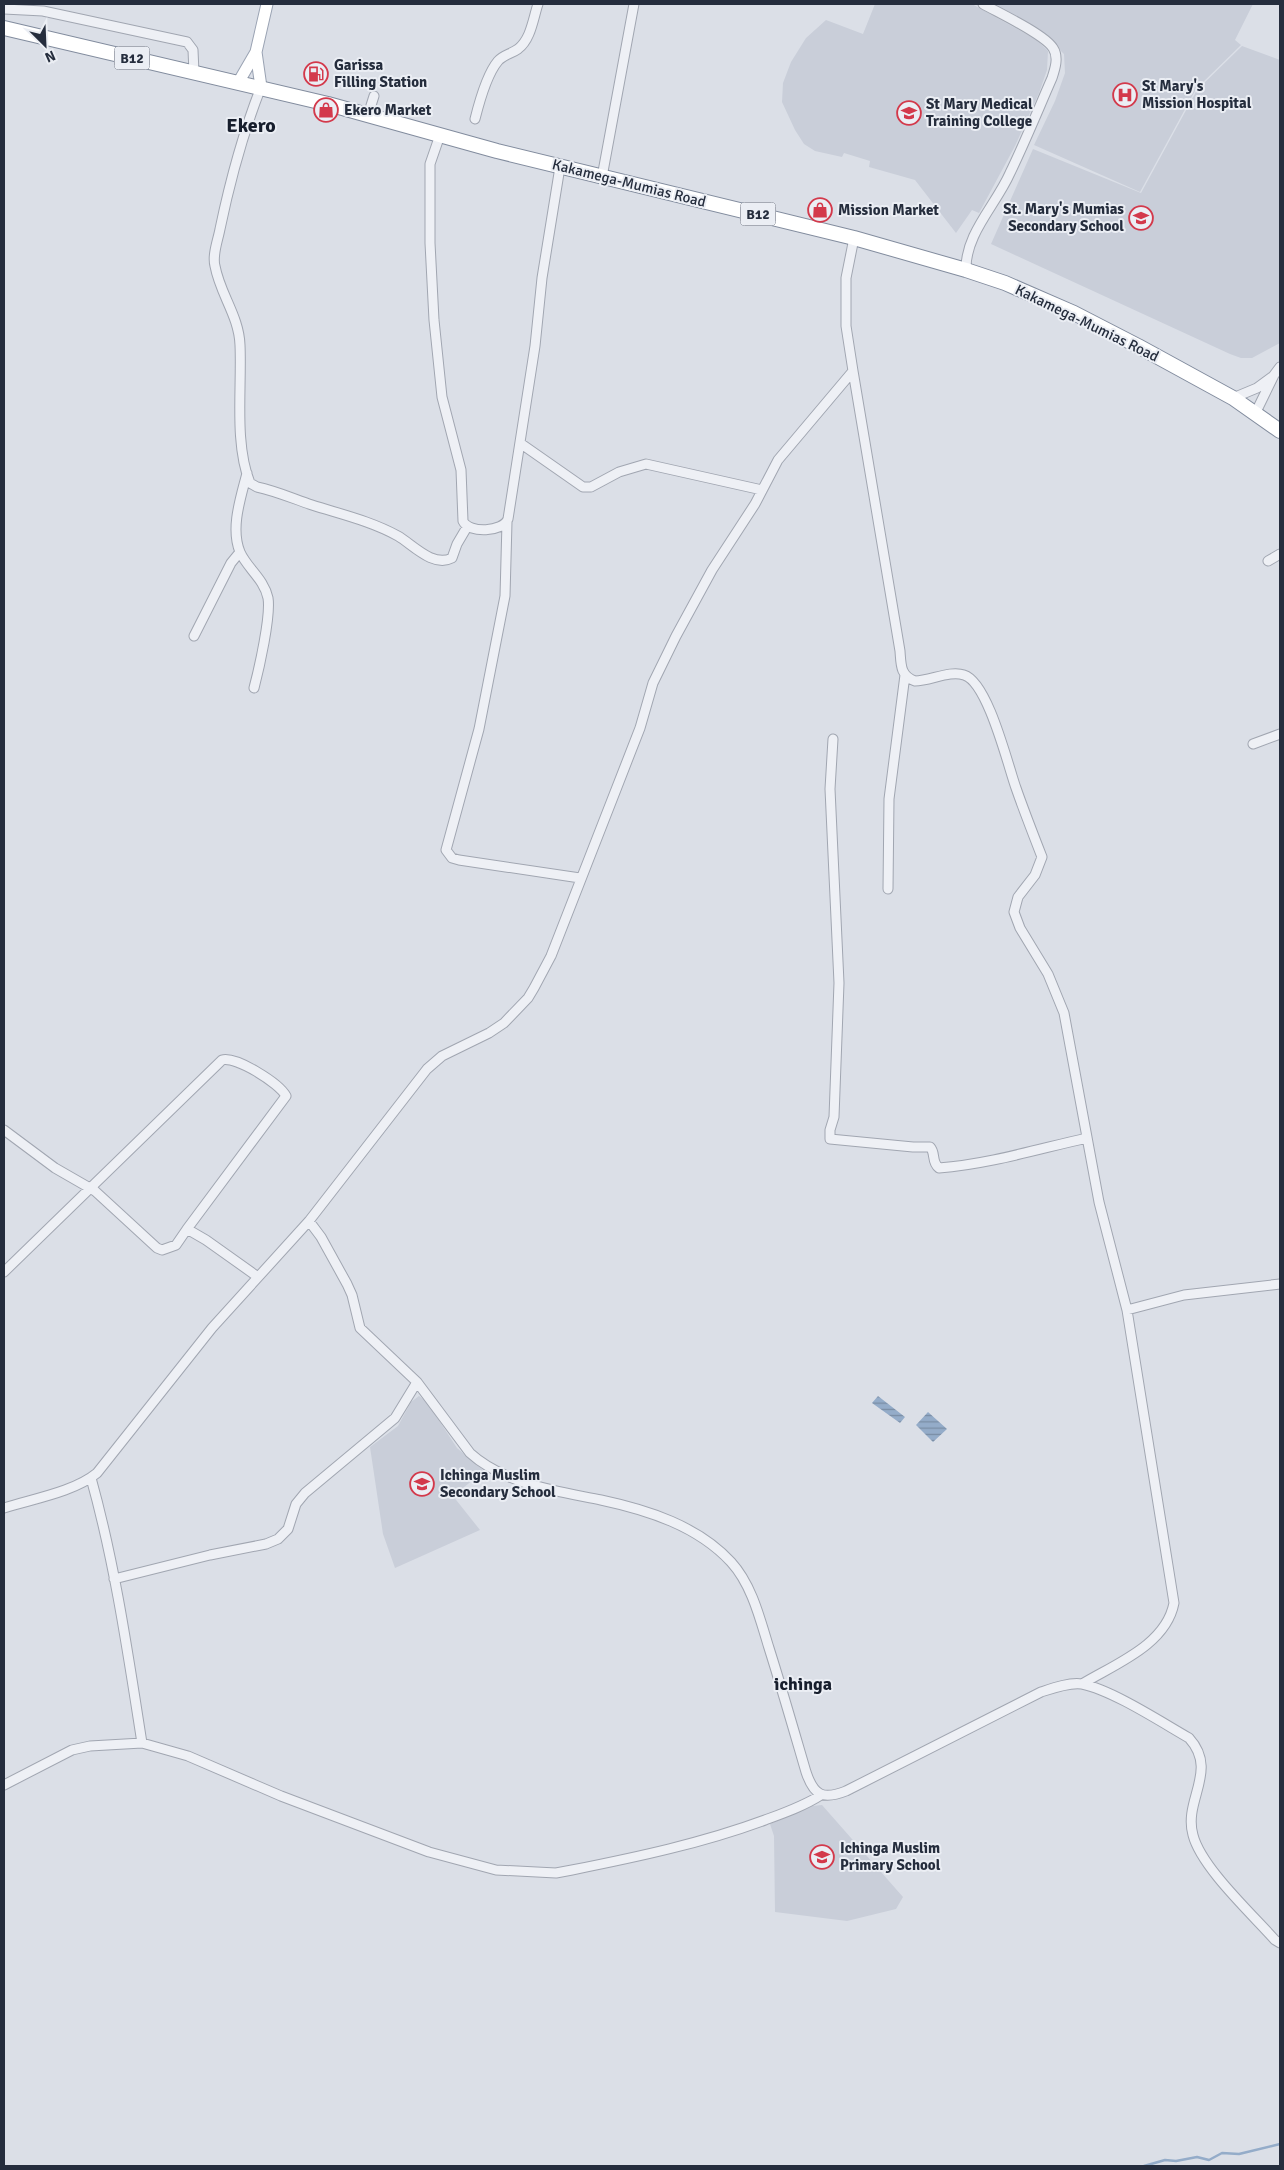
<svg xmlns="http://www.w3.org/2000/svg" width="1284" height="2170" viewBox="0 0 1284 2170" font-family="Signika,sans-serif">
<defs>
<pattern id="water-rules" width="6" height="5" patternUnits="userSpaceOnUse" patternTransform="scale(1.25)"><rect width="6" height="5" fill="#94acc9"/><path d="M0 2.5h6" fill="none" stroke="#798ca4"/></pattern>
</defs>
<rect width="100%" height="100%" fill="#dbdfe7"/>
<path fill="#c9ced9" d="M875,4H972L1037,40L1048,51L1047,70L1039,93L1015,146L979,213L972,210L956,233L915,180L869,167L870,161L844,153L842,157L815,151L804,144L795,130L782,102L783,83L791,62L806,38L826,20L863,34Z
M989,4H1253L1235,40L1241,45L1196,89L1140,192L1034,145L1055,101L1065,73L1064,54L1049,39Z
M1242,46L1280,60V343L1252,358H1241L1230,354L991,244L1033,149L1141,193L1197,90Z
M419,1396L427,1402L457,1448L484,1471L453,1496L480,1530L395,1568L383,1534L370,1447L398,1426L411,1402Z
M822,1805L903,1897L896,1909L847,1921L775,1912L774,1836L770,1824L812,1806Z"/>
<path fill="url(#water-rules)" d="M878,1396L905,1417L900,1423L872,1403Z
M928,1412L947,1429L933,1442L916,1425Z"/>
<g fill="none" stroke-linecap="round" stroke-linejoin="round">
<path stroke="#94acc9" stroke-width="2.5" d="M1144,2166L1165,2160L1176,2161L1197,2157L1209,2160L1222,2153L1239,2154L1280,2144"/>
<g stroke="#a1a6b1" stroke-width="11">
<path id="minor" d="M4,9L43,11L187,42L193,50L194,73
M261,87C243,133 230,181 220,229C218,240 212,255 215,266C220,294 239,316 240,345C242,388 234,443 250,483L257,487C276,491 294,499 312,505C340,514 371,521 398,536C412,544 433,568 452,558L457,544L467,527
M368,115L374,96
M475,119C479,103 487,74 498,61C503,55 511,54 518,49C531,39 533,19 538,4
M440,135L430,164V243L434,320L442,397L461,470L463,521C469,534 503,532 508,519L535,346L542,278L560,167
M602,177L634,4
M966,270C965,234 996,205 1010,173C1025,142 1038,110 1052,78C1055,69 1059,57 1053,48C1044,34 999,13 983,4
M853,371L900,651C901,664 900,676 915,681C930,681 950,670 964,675C988,682 1008,766 1016,788C1024,811 1033,834 1042,857L1035,875L1018,897L1014,912L1020,928L1048,974L1064,1013L1099,1202L1127,1310L1174,1603C1166,1645 1115,1664 1082,1684
M1233,398L1257,388L1272,377
M1256,412L1274,375L1280,367
M520,443L583,487H591L619,472L646,464L762,490
M247,473C241,497 230,528 240,552C247,568 264,579 268,598C271,616 259,669 254,688
M507,522L505,596L479,729L446,850L452,858L459,860L580,878
M1268,561L1280,554
M194,636L231,563L240,552
M833,739L830,789L839,983L834,1117L830,1130V1139L913,1147H930C936,1153 931,1162 939,1168C989,1164 1038,1149 1087,1138
M1253,744L1280,734
M888,889L889,799L905,675
M4,1130L55,1168L95,1191L157,1248L162,1250L176,1245L187,1229L206,1240L258,1277
M309,1221L321,1237L347,1284L352,1295L360,1328L417,1382L470,1453C504,1484 557,1491 601,1500C648,1510 698,1526 731,1562C752,1585 760,1619 769,1648C782,1689 794,1731 806,1772C814,1796 823,1800 846,1791L1041,1692C1053,1688 1070,1682 1082,1684C1112,1690 1161,1722 1189,1738C1219,1771 1183,1800 1193,1835C1201,1867 1252,1914 1275,1940L1280,1943
M4,1272L222,1060C236,1056 279,1083 286,1096L187,1229
M1127,1310L1184,1295L1280,1284
M91,1478C115,1564 128,1654 142,1743
M4,1508C32,1499 74,1492 97,1473L212,1328L309,1221L427,1069L442,1056L489,1033L504,1023L528,998L534,988L551,956L617,787L640,728L653,683L676,636L712,570L755,504L778,460L853,371L846,326V278L854,238
M114,1579L210,1555L266,1544L278,1539L288,1529L296,1504L305,1493L395,1418L417,1382
M4,1785L72,1750L90,1746L142,1743L188,1756L281,1796L429,1852L496,1870L556,1873L572,1870C637,1857 703,1843 765,1820C784,1813 804,1806 821,1795"/>
</g>
<g stroke="#9aa3b3" stroke-width="13">
<path id="major" d="M256,52L261,87
M238,83L256,52L267,4"/>
</g>
<g stroke="#828c9e" stroke-width="16">
<path id="highway" d="M4,28L328,104L497,151L854,238L966,270L1005,283L1074,313L1138,346L1233,398L1280,431"/>
</g>
<use href="#minor" stroke="#eef0f5" stroke-width="9"/>
<use href="#major" stroke="#fff" stroke-width="11"/>
<use href="#highway" stroke="#fff" stroke-width="14"/>
</g>
<defs>
<g id="fuel-ring" transform="scale(1.25)"><circle r="9.5" fill="#ebeef4" stroke="#d3394b" stroke-width="1.5"/><path d="M-5.5-6h7V0h2V4h1.3V-2.5L3-4.5l.8-.8L6-3V5H2.5V1h-1V6h-7ZM-4.2-4.7v3.2H.2V-4.7Z" fill="#d3394b"/></g>
<g id="hospital-ring" transform="scale(1.25)"><circle r="9.5" fill="#ebeef4" stroke="#d3394b" stroke-width="1.5"/><path d="M-5-5h3v3.5h4V-5h3V5h-3V1.5h-4V5h-3Z" fill="#d3394b"/></g>
<g id="shop-ring" transform="scale(1.25)"><circle r="9.5" fill="#ebeef4" stroke="#d3394b" stroke-width="1.5"/><path d="M-5-2.5h2.3a2.7 3.5 0 0 1 5.4 0H5L5.5 6h-11ZM-1.5-2.5h3a1.5 2.3 0 0 0-3 0Z" fill="#d3394b"/></g>
<g id="university-ring" transform="scale(1.25)"><circle r="9.5" fill="#ebeef4" stroke="#d3394b" stroke-width="1.5"/><path d="M0-5L7-2L0 1L-7-2ZM-4 1L0 2.5L4 1V4Q0 6-4 4Z" fill="#d3394b"/></g>
<g id="school-ring" transform="scale(1.25)"><circle r="9.5" fill="#ebeef4" stroke="#d3394b" stroke-width="1.5"/><path d="M0-5L7-2L0 1L-7-2ZM-4 1L0 2.5L4 1V4Q0 6-4 4Z" fill="#d3394b"/></g>
</defs>
<g fill-rule="evenodd">
<use href="#fuel-ring" x="316" y="74"/>
<use href="#hospital-ring" x="1125" y="95"/>
<use href="#shop-ring" x="326" y="110"/>
<use href="#university-ring" x="909" y="113"/>
<use href="#shop-ring" x="820" y="210"/>
<use href="#school-ring" x="1141" y="218"/>
<use href="#school-ring" x="422" y="1484"/>
<use href="#school-ring" x="822" y="1857"/>
</g>
<g text-anchor="middle" dominant-baseline="central" stroke-width="4" stroke-linejoin="round" paint-order="stroke">
<g fill="#ebeef4" stroke="#606774" stroke-width="1">
<rect x="114.5" y="46.5" width="35" height="23" rx="4"/>
<rect x="740.5" y="202.5" width="35" height="23" rx="4"/>
</g>
<g font-size="14" font-weight="bold" fill="#252d3d">
<text x="132" y="58">B12</text>
<text x="758" y="214">B12</text>
</g>
<g font-size="15" font-weight="bold" fill="#252d3d" stroke="#ebeef4" text-anchor="start">
<text x="334" y="65">Garissa<tspan x="334" dy="17">Filling Station</tspan></text>
<text x="1142" y="86">St Mary's<tspan x="1142" dy="17">Mission Hospital</tspan></text>
<text x="926" y="104">St Mary Medical<tspan x="926" dy="17">Training College</tspan></text>
<text x="344" y="110">Ekero Market</text>
<text x="1124" y="209" text-anchor="end">St. Mary's Mumias<tspan x="1124" dy="17">Secondary School</tspan></text>
<text x="838" y="210">Mission Market</text>
<text x="440" y="1475">Ichinga Muslim<tspan x="440" dy="17">Secondary School</tspan></text>
<text x="840" y="1848">Ichinga Muslim<tspan x="840" dy="17">Primary School</tspan></text>
</g>
<g font-size="15" fill="#252d3d" stroke="#ebeef4">
<text transform="translate(629 183) rotate(14)">Kakamega-Mumias Road</text>
<text transform="translate(1087 323) rotate(26)">Kakamega-Mumias Road</text>
</g>
<g font-size="18" font-weight="bold" fill="#171e2d" stroke="#ebeef4">
<text x="803" y="1684">ichinga</text>
</g>
<g font-size="20" font-weight="bold" fill="#171e2d" stroke="#ebeef4">
<text x="251" y="125">Ekero</text>
</g>
</g>
<rect width="1284" height="2170" fill="none" stroke="#252d3d" stroke-width="10"/>
<g transform="translate(45 45) rotate(156)" stroke="#ebeef4" stroke-width="4" paint-order="stroke">
<path d="M0-4L9 19L0 12L-9 19Z" fill="#252d3d"/>
<text y="-8" font-size="14" font-weight="bold" text-anchor="middle" fill="#252d3d">N</text>
</g>
</svg>
